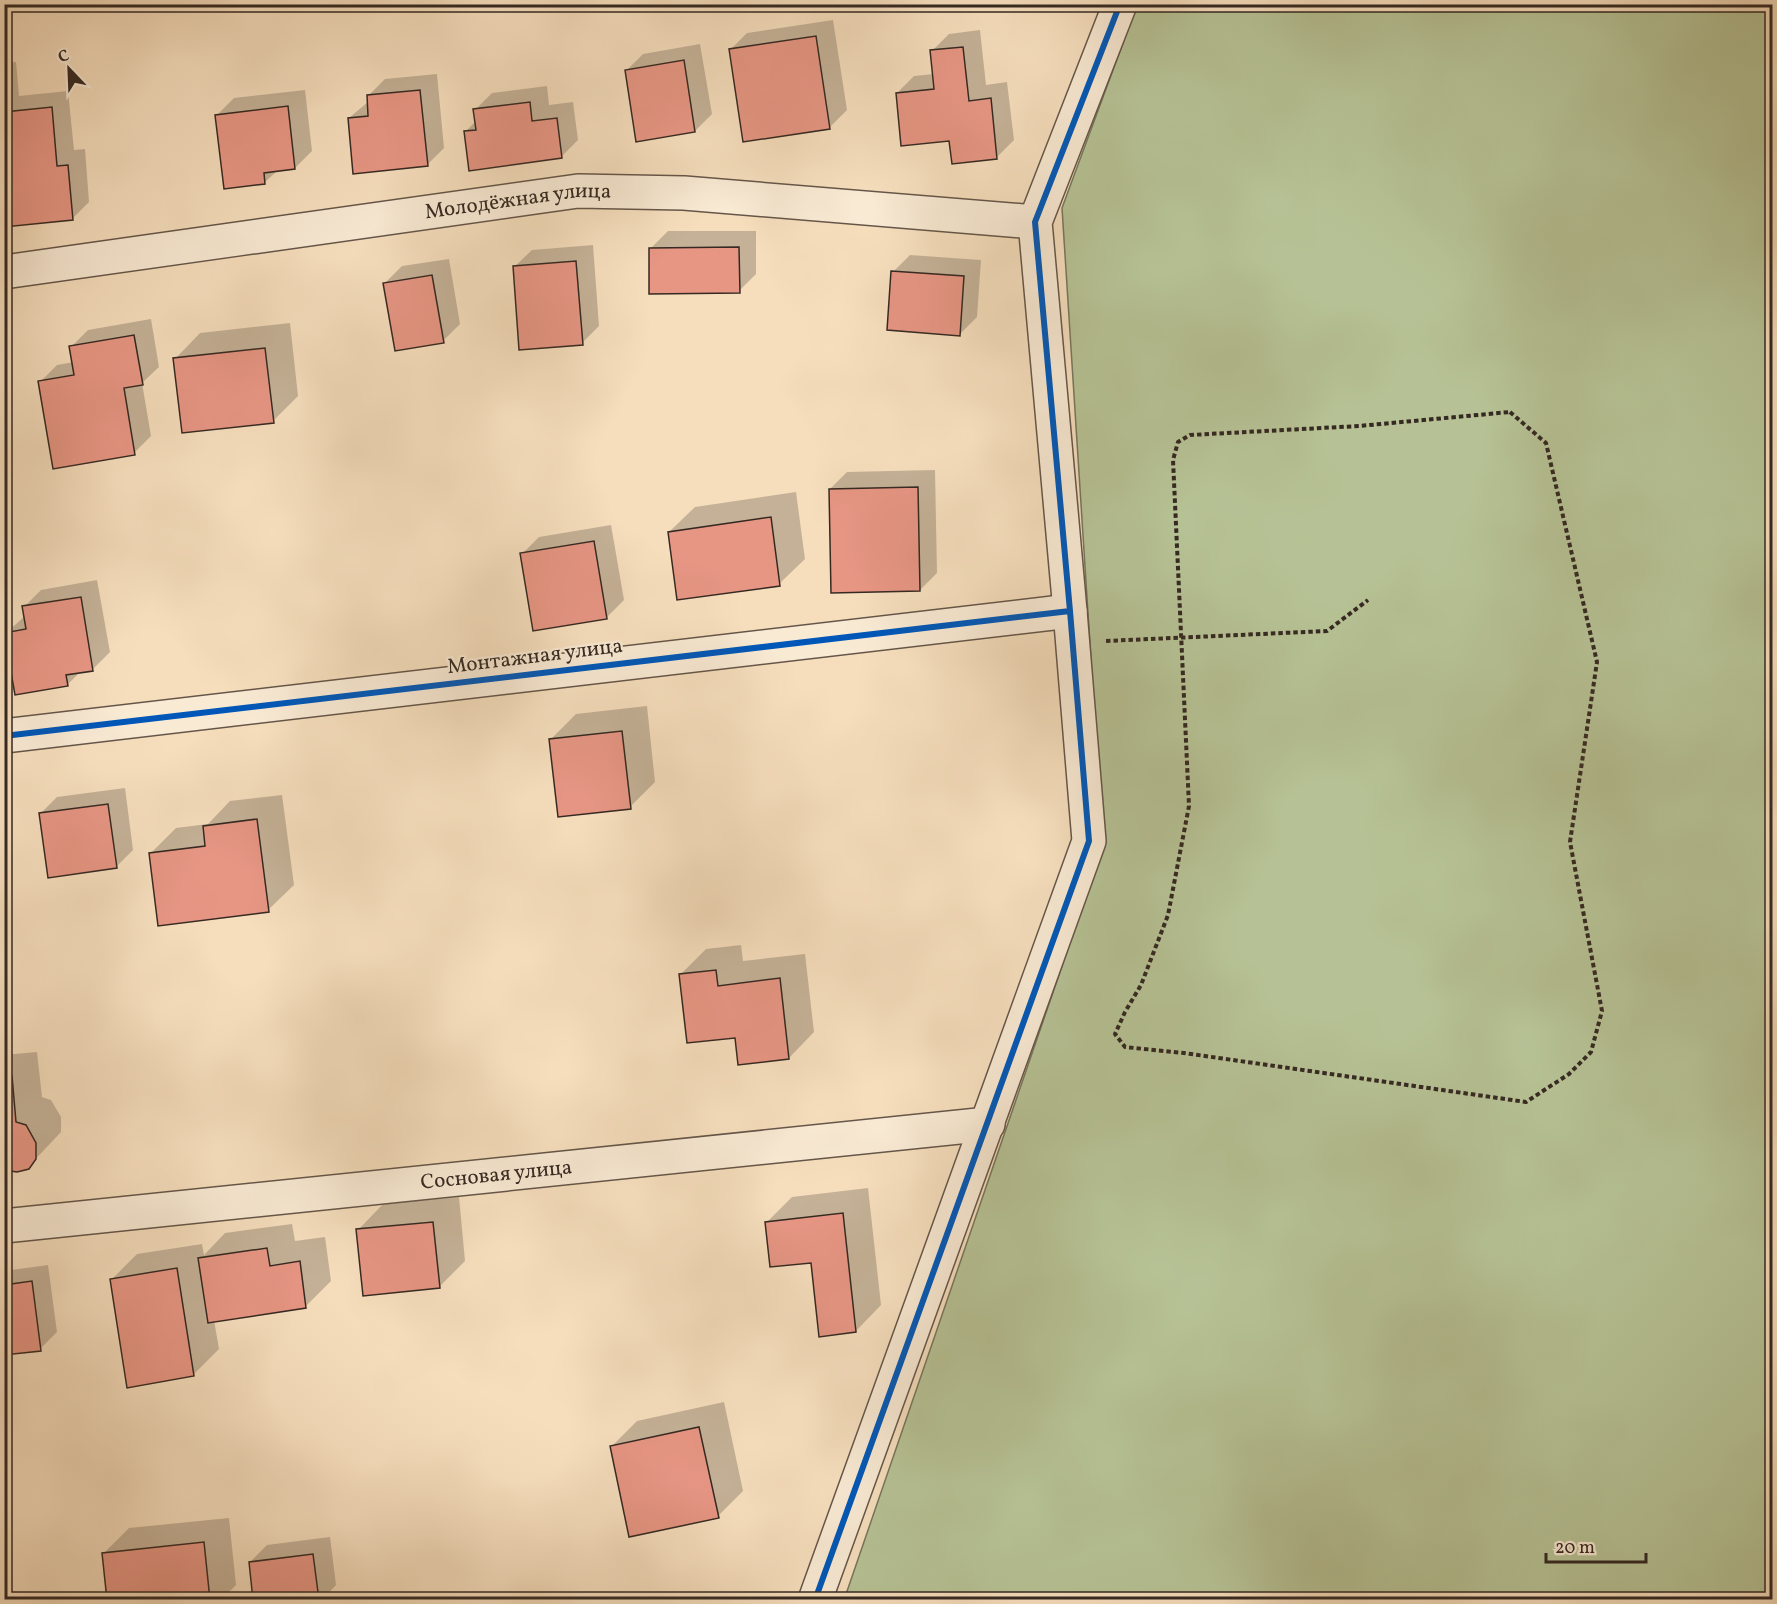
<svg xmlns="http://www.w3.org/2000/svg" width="1777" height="1604" viewBox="0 0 1777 1604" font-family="Vollkorn,serif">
<rect width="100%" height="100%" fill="#f6debd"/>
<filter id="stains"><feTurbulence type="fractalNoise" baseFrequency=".00333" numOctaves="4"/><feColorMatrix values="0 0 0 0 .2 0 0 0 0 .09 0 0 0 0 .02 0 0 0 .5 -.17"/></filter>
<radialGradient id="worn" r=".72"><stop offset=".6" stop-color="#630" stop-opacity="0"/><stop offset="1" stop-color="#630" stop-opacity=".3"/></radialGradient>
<path fill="#b6c295" stroke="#76765c" stroke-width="1.5" d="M1137,5H1772V1599L844,1600L1103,847L1062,208Z"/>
<path fill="#0003" d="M833,20L847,110L830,127L730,50L747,33Z
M980,30L986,85L1007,82L1014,140L997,157L951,139L897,93L914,76L934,74L932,51L949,34Z
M700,44L712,114L695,131L626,71L643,54Z
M16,62L19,96L68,91L74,150L85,149L89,202L72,219L4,225V63Z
M437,74L444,148L427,165L349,118L369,101L368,96L385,79Z
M547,86L549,105L573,102L578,140L561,157L465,132L476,121L475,110L492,93Z
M305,90L312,151L295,168L278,170L264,183L217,115L234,98Z
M668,231H756V274L739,291L651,248Z
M593,245L599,326L582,343L514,267L532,250Z
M910,255L981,260L977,317L960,334L893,272Z
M449,259L460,324L443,341L385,283L402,266Z
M151,319L159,367L142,383L151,436L134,453L40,382L57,365L74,362L71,347L88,330Z
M290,323L298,396L273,421L175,359L200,333Z
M935,470L937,573L920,590L830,489L847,472Z
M796,492L805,559L779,584L669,532L695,507Z
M611,525L624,600L607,617L522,554L539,537Z
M97,580L110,652L93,669L81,671L67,685L6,633L25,616L24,607L41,590Z
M647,706L655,782L630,807L550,740L576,714Z
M125,788L133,850L116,867L40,814L57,797Z
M282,795L294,885L268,910L150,854L176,828L208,824L230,801Z
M741,945L743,961L805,954L814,1032L789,1058L736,1036L680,975L706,949Z
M37,1052L42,1097L51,1100L61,1117V1132L28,1167L4,1168V1055Z
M868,1188L881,1305L856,1331L812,1261L767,1222L792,1197Z
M459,1197L465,1261L440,1286L358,1230L383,1204Z
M292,1224L295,1241L325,1237L331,1281L305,1307L214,1320L219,1349L193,1375L111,1280L137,1254L202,1244L204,1255L225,1233Z
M48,1265L57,1332L40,1349L4,1354V1271Z
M724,1402L743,1491L718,1516L611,1447L637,1421Z
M229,1518L236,1585L221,1600H108L103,1554L129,1528Z
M330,1537L336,1585L322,1600H255L250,1562L267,1545Z"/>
<path fill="#e79684" stroke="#352922" stroke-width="1.5" d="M816,36L830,129L743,142L729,49Z
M963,47L969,101L991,98L997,159L952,164L949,141L901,146L896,93L934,89L930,50Z
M684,60L695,132L636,142L625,70Z
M420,90L428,166L353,174L348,118L368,116L367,95Z
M530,102L532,121L557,118L562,158L469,171L464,131L476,130L473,109Z
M288,106L295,169L264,173L265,184L224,189L215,115Z
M52,107L57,166L68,165L73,220L4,227V112Z
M739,247L740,293L649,294V248Z
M576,261L583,345L519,350L513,266Z
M891,271L964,276L960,336L887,330Z
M432,275L444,343L395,351L383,283Z
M134,335L143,385L124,388L135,455L53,469L38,381L74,375L69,346Z
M265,348L274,423L182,433L173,358Z
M918,487L920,591L831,593L829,489Z
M771,517L780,586L677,600L668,532Z
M594,541L607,619L533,631L520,553Z
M81,597L93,671L66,675L68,686L15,695L4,633L26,629L22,606Z
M622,731L631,809L558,817L549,739Z
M108,804L117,868L48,878L39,813Z
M257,819L269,912L158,926L149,853L205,846L203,826Z
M716,970L718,986L780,978L789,1059L738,1065L735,1038L687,1043L679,974Z
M12,1076L16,1122L26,1125L36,1143V1159L29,1169L17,1172L4,1170V1077Z
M843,1213L856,1332L819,1337L811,1263L770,1267L765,1222Z
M433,1222L440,1288L363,1296L356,1229Z
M267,1248L270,1266L300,1261L306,1308L208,1323L198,1258Z
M177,1268L194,1376L127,1388L110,1279Z
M32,1281L41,1351L4,1355V1285Z
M699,1427L719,1518L629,1537L610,1446Z
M204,1542L210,1600H107L102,1553Z
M313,1554L319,1600H253L249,1562Z"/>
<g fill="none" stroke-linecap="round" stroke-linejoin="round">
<g stroke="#655649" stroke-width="36">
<g id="minor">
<path id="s1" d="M4,272L578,191L684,193L1035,222"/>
<path d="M4,736L1070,611"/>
<path id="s2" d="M4,1226L988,1124"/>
<path d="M815,1600L1089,841L1070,611L1035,222L1120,4"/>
</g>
</g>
<path stroke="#352922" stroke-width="4" stroke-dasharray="4.5 3" stroke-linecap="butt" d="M1510,412L1546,443L1597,662L1570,842L1602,1011L1591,1052L1569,1074L1526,1102L1184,1053L1125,1047L1115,1034L1125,1012L1141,985L1168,915L1189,806L1173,460L1178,442L1190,435L1359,426Z
M1106,641L1327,631L1368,600"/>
<use href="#minor" stroke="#f9ead4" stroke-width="33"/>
<g stroke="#f9ead4" stroke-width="10">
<path id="cycleway" d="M4,736L1070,611
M815,1600L1089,841L1070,611L1035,222L1120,4"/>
</g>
<use href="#cycleway" stroke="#0057b8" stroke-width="6"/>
</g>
<g text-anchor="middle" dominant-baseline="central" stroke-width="4.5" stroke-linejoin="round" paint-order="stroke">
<g font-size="21" fill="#352922" stroke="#f9ead4">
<text stroke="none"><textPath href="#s1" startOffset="519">Молодёжная улица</textPath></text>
<text transform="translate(535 657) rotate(-7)">Монтажная улица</text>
<text stroke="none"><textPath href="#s2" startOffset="495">Сосновая улица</textPath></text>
</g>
</g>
<rect width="1777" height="1604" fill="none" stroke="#f6debd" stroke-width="24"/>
<rect x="6" y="6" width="1765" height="1592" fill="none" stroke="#352922" stroke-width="3"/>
<rect x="12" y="12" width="1753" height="1580" fill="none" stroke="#352922" stroke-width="1.5"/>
<g transform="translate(69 69) rotate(337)" stroke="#f9ead4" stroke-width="4.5" paint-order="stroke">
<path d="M0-4.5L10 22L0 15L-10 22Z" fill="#352922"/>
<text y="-9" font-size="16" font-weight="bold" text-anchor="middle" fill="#352922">С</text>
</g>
<path d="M1546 1553v9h100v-9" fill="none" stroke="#352922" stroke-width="3"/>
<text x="1555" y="1553" font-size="18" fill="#352922" stroke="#f9ead4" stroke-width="4.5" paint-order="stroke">20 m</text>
<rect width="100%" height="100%" filter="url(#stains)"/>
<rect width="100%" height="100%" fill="url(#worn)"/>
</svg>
